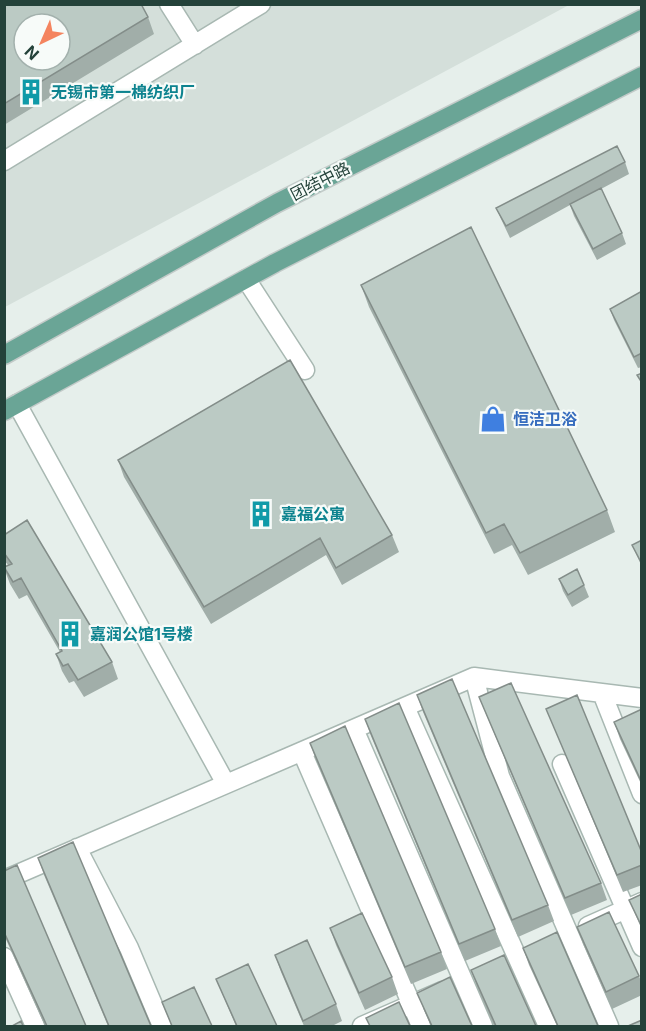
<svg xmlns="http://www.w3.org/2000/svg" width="646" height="1031" viewBox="0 0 646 1031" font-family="Inter,'Noto Sans SC',sans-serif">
<rect width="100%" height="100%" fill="#e6efeb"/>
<path fill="#d4dfda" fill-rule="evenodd" d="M5,5H569L5,307ZM24,24H60V60H24Z"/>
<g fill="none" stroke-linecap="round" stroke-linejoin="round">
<g stroke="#a8b8b2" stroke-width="21">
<path id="minor" d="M169,4L195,45
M4,161L261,4
M246,279L305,370
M17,404L226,784
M474,677L500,776L609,1026
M602,693L642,794
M405,707L548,1026
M354,729L483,1026
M302,752L421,1026
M562,764L642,947
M77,848L129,948L162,1026
M4,880L474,677L642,698
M588,926L642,902
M4,957L35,1026
M362,1026L442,991"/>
</g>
<g stroke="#c2cac8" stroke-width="21">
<path id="major" d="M4,355L277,203L642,19
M4,411L275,263L642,76"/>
</g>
<use href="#minor" stroke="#fff" stroke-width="18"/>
<use href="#major" stroke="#6aa596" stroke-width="18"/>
</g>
<path fill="#a1aea9" d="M4,4L148,17L154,34L4,125Z
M625,162L629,174L601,189L622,233L626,244L597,260L574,216L570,205L510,238L501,219L496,208Z
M361,285L607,510L615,532L528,575L512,545L494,554L369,307Z
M642,291V367L638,368L614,320L610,309Z
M118,460L392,535L399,552L342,585L326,555L211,624L124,477Z
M4,535L112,662L118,679L84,697L74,681L69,683L62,671L56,654L60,652L27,595L19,599L10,584L4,568L8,565L4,560Z
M642,540V567L632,545Z
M559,579L584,585L589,597L572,607L563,591Z
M417,695L548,905L554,921L518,937L423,712Z
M479,697L601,883L607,900L571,915L486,714Z
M546,709L642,853V885L623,892L553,725Z
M642,709V786L620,739L614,722Z
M365,719L495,929L501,946L465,961L371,736Z
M310,743L441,952L447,969L411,984L316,760Z
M38,858L151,1026H108L44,875Z
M4,871L86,1026H45L4,935Z
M642,894V930L629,900Z
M577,927L639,976L642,984V995L612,1009L583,944Z
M330,928L392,977L398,994L365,1010L336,945Z
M523,948L598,1026H557L529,965Z
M275,955L336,1004L342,1021L332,1026H304L281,972Z
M471,970L536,1026H494L477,987Z
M216,979L277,1026H236Z
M417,993L472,1026H431Z"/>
<path fill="#bbcac4" stroke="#838d89" stroke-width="1.5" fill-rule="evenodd" d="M4,4H141L148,17L4,104ZM24,24H60V60H24Z
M617,146L625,162L506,226L496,208Z
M601,188L622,233L593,249L570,204Z
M471,227L607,510L520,553L504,524L486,533L361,285Z
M642,291V353L634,357L610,309Z
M290,360L392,535L336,568L320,538L204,607L118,460Z
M642,373V383L637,375Z
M27,520L112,662L78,680L68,664L63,666L56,654L62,651L21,578L13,582L4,567L12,564L4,553V535Z
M642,540V564L632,545Z
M577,569L584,585L568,595L559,579Z
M452,679L548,905L512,920L417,695Z
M511,683L601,883L565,898L479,697Z
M577,695L642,853V865L617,875L546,709Z
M399,703L495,929L459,944L365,719Z
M642,709V783L614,722Z
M345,726L441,952L405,967L310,743Z
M73,842L151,1026H109L38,858Z
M17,865L86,1026H47L4,932V871Z
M642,894V927L629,900Z
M609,912L639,976L606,992L577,927Z
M362,913L392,977L359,993L330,928Z
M557,932L598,1026H558L523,948Z
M307,940L336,1004L303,1021L275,955Z
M504,955L536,1026H496L471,970Z
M248,964L277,1026H237L216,979Z
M450,977L472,1026H432L417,993Z
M194,987L212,1026H172L162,1002Z
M399,1002L410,1026H370L366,1018Z
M642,1020V1026H628Z
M21,1021L23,1026H12Z"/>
<defs>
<g id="building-bare" transform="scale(2.07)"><path d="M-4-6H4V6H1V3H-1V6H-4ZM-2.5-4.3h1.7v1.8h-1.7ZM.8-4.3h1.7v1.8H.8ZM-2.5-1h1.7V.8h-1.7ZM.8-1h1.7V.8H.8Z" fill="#0f9aa8" stroke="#f7fbf9" stroke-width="2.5" paint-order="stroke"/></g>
<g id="shop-bare" transform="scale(2.07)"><path d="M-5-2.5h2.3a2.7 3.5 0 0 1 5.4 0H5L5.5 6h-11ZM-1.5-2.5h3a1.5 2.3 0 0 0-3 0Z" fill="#3f7fe0" stroke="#f7fbf9" stroke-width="2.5" paint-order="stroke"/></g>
</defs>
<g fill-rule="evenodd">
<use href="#building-bare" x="31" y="92"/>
<use href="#shop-bare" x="493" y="419"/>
<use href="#building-bare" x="261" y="514"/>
<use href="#building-bare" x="70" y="634"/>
</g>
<g text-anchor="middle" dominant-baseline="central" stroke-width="4.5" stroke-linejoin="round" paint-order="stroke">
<g font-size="16" font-weight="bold" fill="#0d838f" stroke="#f7fbf9" text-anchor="start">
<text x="51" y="92">无锡市第一棉纺织厂</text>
<text x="281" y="514">嘉福公寓</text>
<text x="90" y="634">嘉润公馆1号楼</text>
</g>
<g font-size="16" fill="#24423a" stroke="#f7fbf9">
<text transform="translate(320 181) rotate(-27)">团结中路</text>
</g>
<g font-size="16" font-weight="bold" fill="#366cbe" stroke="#f7fbf9" text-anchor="start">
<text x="513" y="419">恒洁卫浴</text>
</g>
</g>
<rect width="646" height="1031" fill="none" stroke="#24423a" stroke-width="12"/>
<g transform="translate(42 42) rotate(224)"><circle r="28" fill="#f7fbf9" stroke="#a3b1ad" stroke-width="1.5"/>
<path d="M0-4.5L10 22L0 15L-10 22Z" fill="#f4845f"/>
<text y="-9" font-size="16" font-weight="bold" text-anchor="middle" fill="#24423a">N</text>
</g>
</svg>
